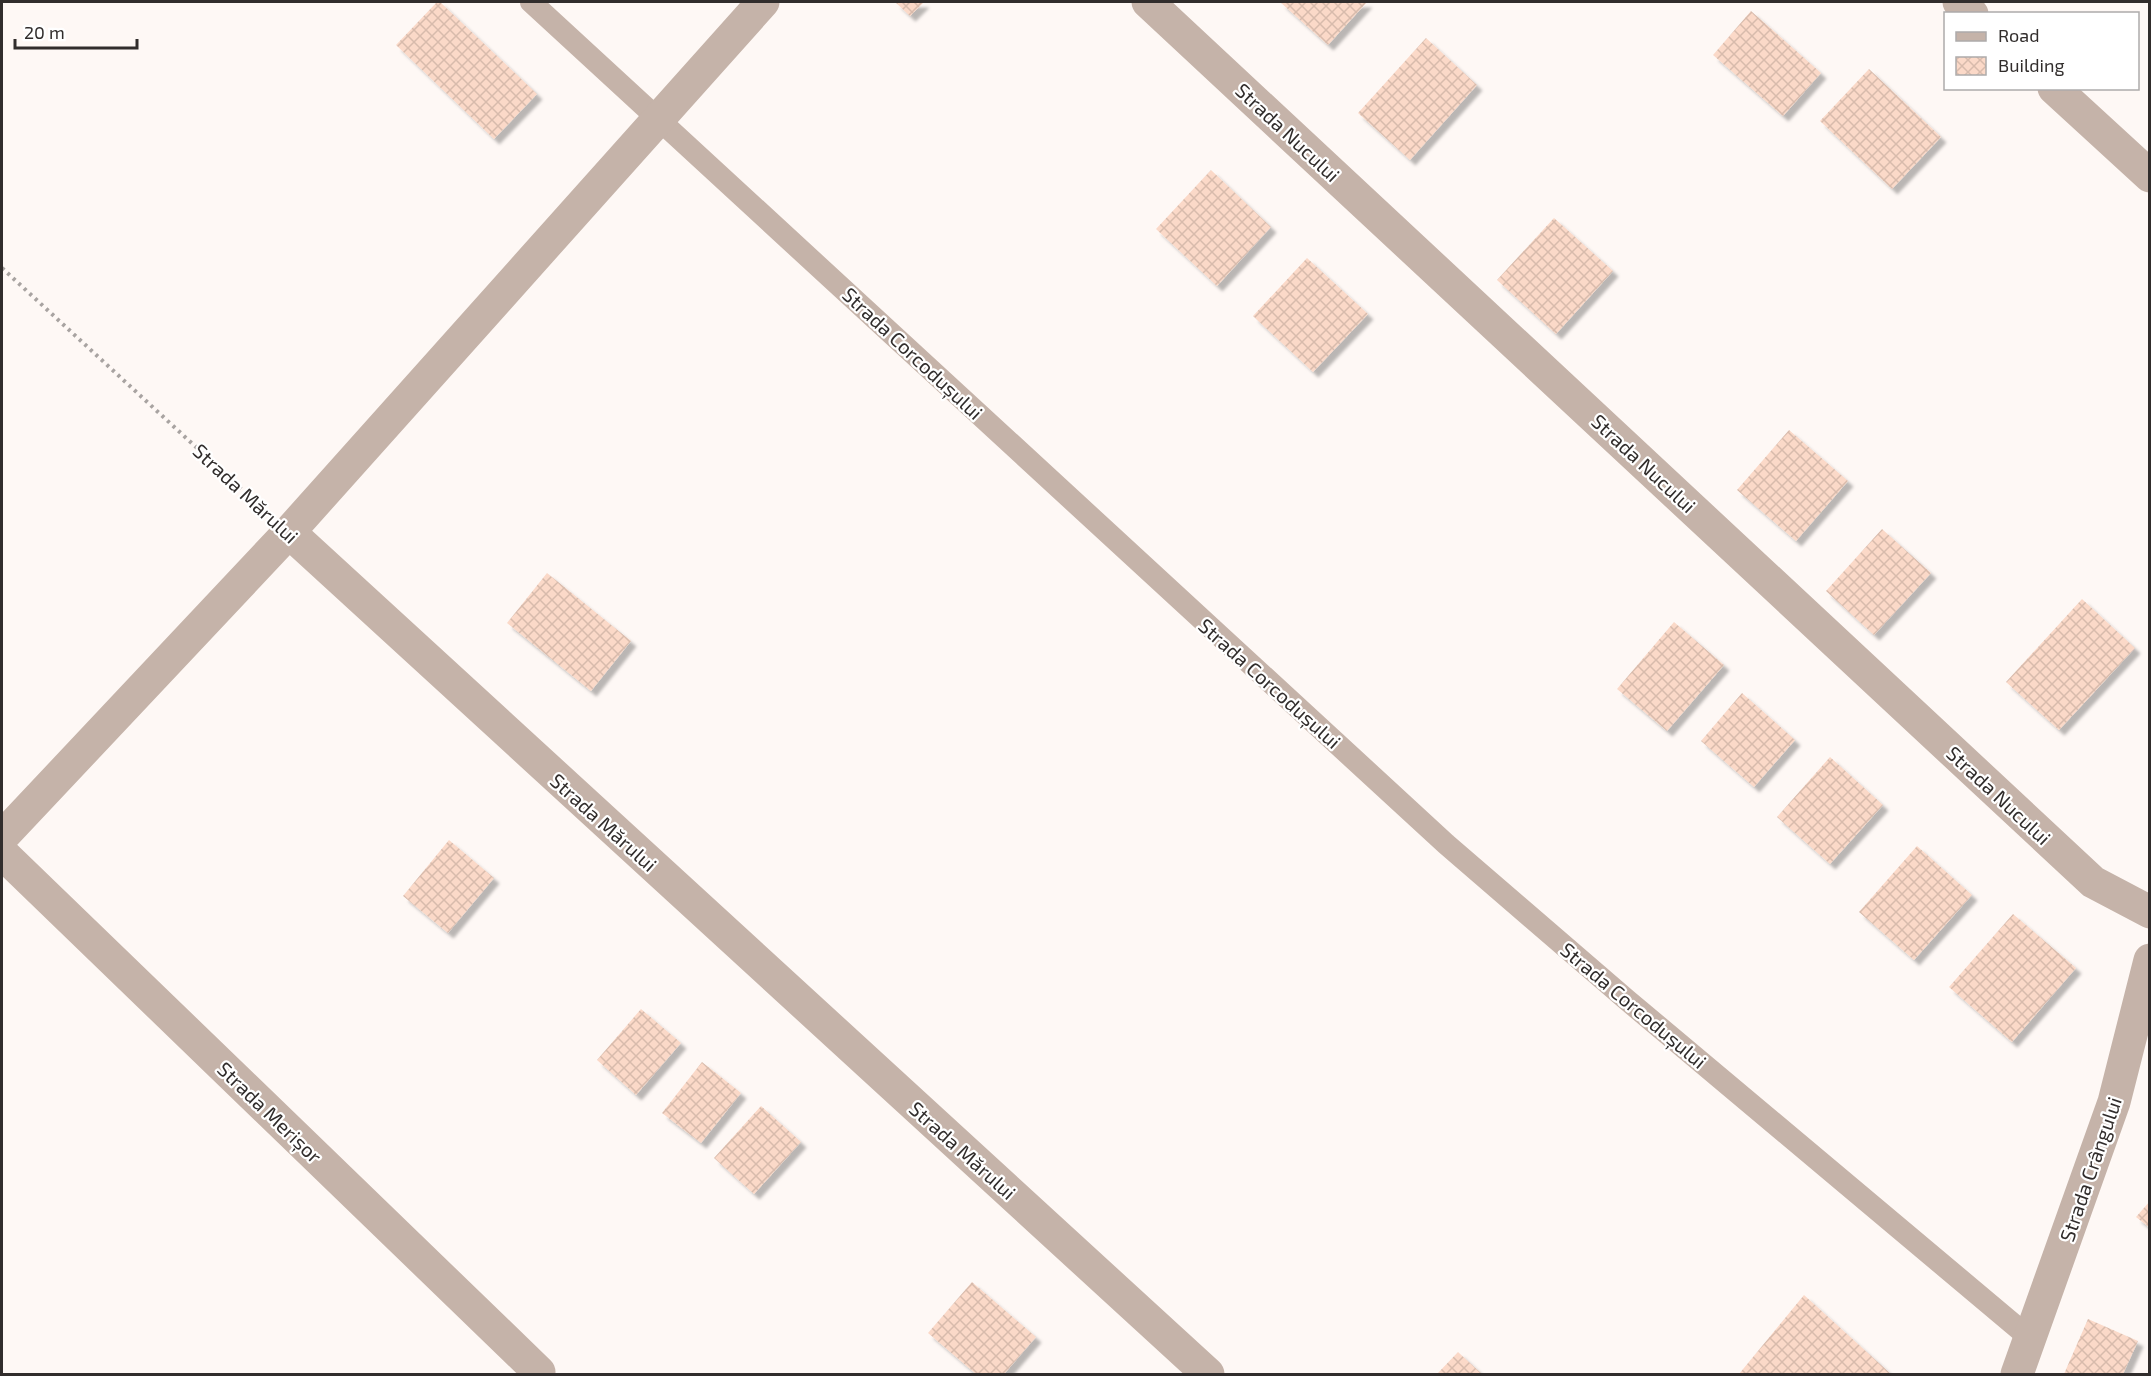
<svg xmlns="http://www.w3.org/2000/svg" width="2151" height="1376" viewBox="0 0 2151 1376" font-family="'Exo 2',sans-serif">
<defs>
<pattern id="building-cross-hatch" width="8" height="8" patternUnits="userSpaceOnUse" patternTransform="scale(1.5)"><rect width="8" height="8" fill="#fbd9c8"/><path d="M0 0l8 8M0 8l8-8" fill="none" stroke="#d8bbac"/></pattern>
<filter id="shadow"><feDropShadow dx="5.5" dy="5.5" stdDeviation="1.5" flood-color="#0004"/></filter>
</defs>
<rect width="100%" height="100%" fill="#fef8f5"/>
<path fill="url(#building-cross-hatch)" filter="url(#shadow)" d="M437,2H440L537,94L494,139L396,45Z
M895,2H924L910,16Z
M1280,2H1367L1328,45Z
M1751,11L1821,73L1783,116L1713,55Z
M1426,38L1477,85L1410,160L1358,113Z
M1869,69L1941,137L1892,189L1820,121Z
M1211,170L1271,227L1217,286L1156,229Z
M1554,218L1613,271L1556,334L1497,280Z
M1307,258L1368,314L1313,372L1253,316Z
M1789,430L1848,481L1796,541L1737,490Z
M1882,529L1931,573L1874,635L1826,591Z
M547,573L631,641L591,691L507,623Z
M2082,599L2135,648L2059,730L2006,682Z
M1674,622L1724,665L1667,731L1617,689Z
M1742,693L1795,740L1754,787L1701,741Z
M1830,757L1883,805L1830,864L1777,817Z
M449,840L494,878L448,933L403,896Z
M1917,846L1972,895L1914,960L1859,912Z
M2013,914L2076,968L2012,1042L1949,987Z
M641,1009L681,1043L636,1095L597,1060Z
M702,1062L741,1093L701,1143L662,1113Z
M761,1106L801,1142L754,1194L714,1158Z
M2150,1201V1228L2136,1217Z
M972,1282L1036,1337L1004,1374H976L928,1333Z
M1804,1295L1891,1374H1739Z
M2088,1319L2138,1341L2123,1374H2064Z
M1458,1352L1482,1374H1437Z"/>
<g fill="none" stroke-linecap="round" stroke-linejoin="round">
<path stroke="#a8a3a1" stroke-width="4" stroke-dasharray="3 4.5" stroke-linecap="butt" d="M2,268L262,508"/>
<path stroke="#c5b3a9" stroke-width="22" d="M531,2L1446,844L1627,1000L2031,1339"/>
<path stroke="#c5b3a9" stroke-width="33" d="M1148,2L2093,882L2150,912
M289,532L1208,1374
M2,837L289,532L763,2
M2,853L539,1372
M2017,1374L2114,1102L2150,960"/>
<path stroke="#c5b3a9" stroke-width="33" d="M1959,2L1972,14
M2054,88L2150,176"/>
</g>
<g text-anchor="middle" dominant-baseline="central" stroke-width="4.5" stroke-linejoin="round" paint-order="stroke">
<g font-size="20" fill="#312d2c" stroke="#fff">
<text transform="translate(1288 132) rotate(43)">Strada Nucului</text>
<text transform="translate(913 353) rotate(43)">Strada Corcodușului</text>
<text transform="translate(1644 463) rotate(43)">Strada Nucului</text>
<text transform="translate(246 493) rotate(43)">Strada Mărului</text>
<text transform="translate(1270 683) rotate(42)">Strada Corcodușului</text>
<text transform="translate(1999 795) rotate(43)">Strada Nucului</text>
<text transform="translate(604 822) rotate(42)">Strada Mărului</text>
<text transform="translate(1634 1005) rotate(40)">Strada Corcodușului</text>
<text transform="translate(270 1112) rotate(44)">Strada Merișor</text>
<text transform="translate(963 1150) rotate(42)">Strada Mărului</text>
<text transform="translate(2090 1169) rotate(-71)">Strada Crângului</text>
</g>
</g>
<rect width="2151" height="1376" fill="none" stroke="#312d2c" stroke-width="6"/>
<rect x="1944" y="12" width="195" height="78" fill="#ffffff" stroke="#adabab" stroke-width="1.5"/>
<rect x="1956" y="32" width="30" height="9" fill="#c5b3a9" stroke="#adabab" stroke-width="1.5"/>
<text x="1998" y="42" font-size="18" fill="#312d2c">Road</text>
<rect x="1956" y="57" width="30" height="18" fill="url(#building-cross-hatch)" stroke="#adabab" stroke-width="1.5"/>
<text x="1998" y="72" font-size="18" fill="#312d2c">Building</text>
<path d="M15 39v9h122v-9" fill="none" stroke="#312d2c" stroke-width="3"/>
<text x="24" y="39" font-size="18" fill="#312d2c" stroke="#ffffff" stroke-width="4.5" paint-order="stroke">20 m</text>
</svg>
